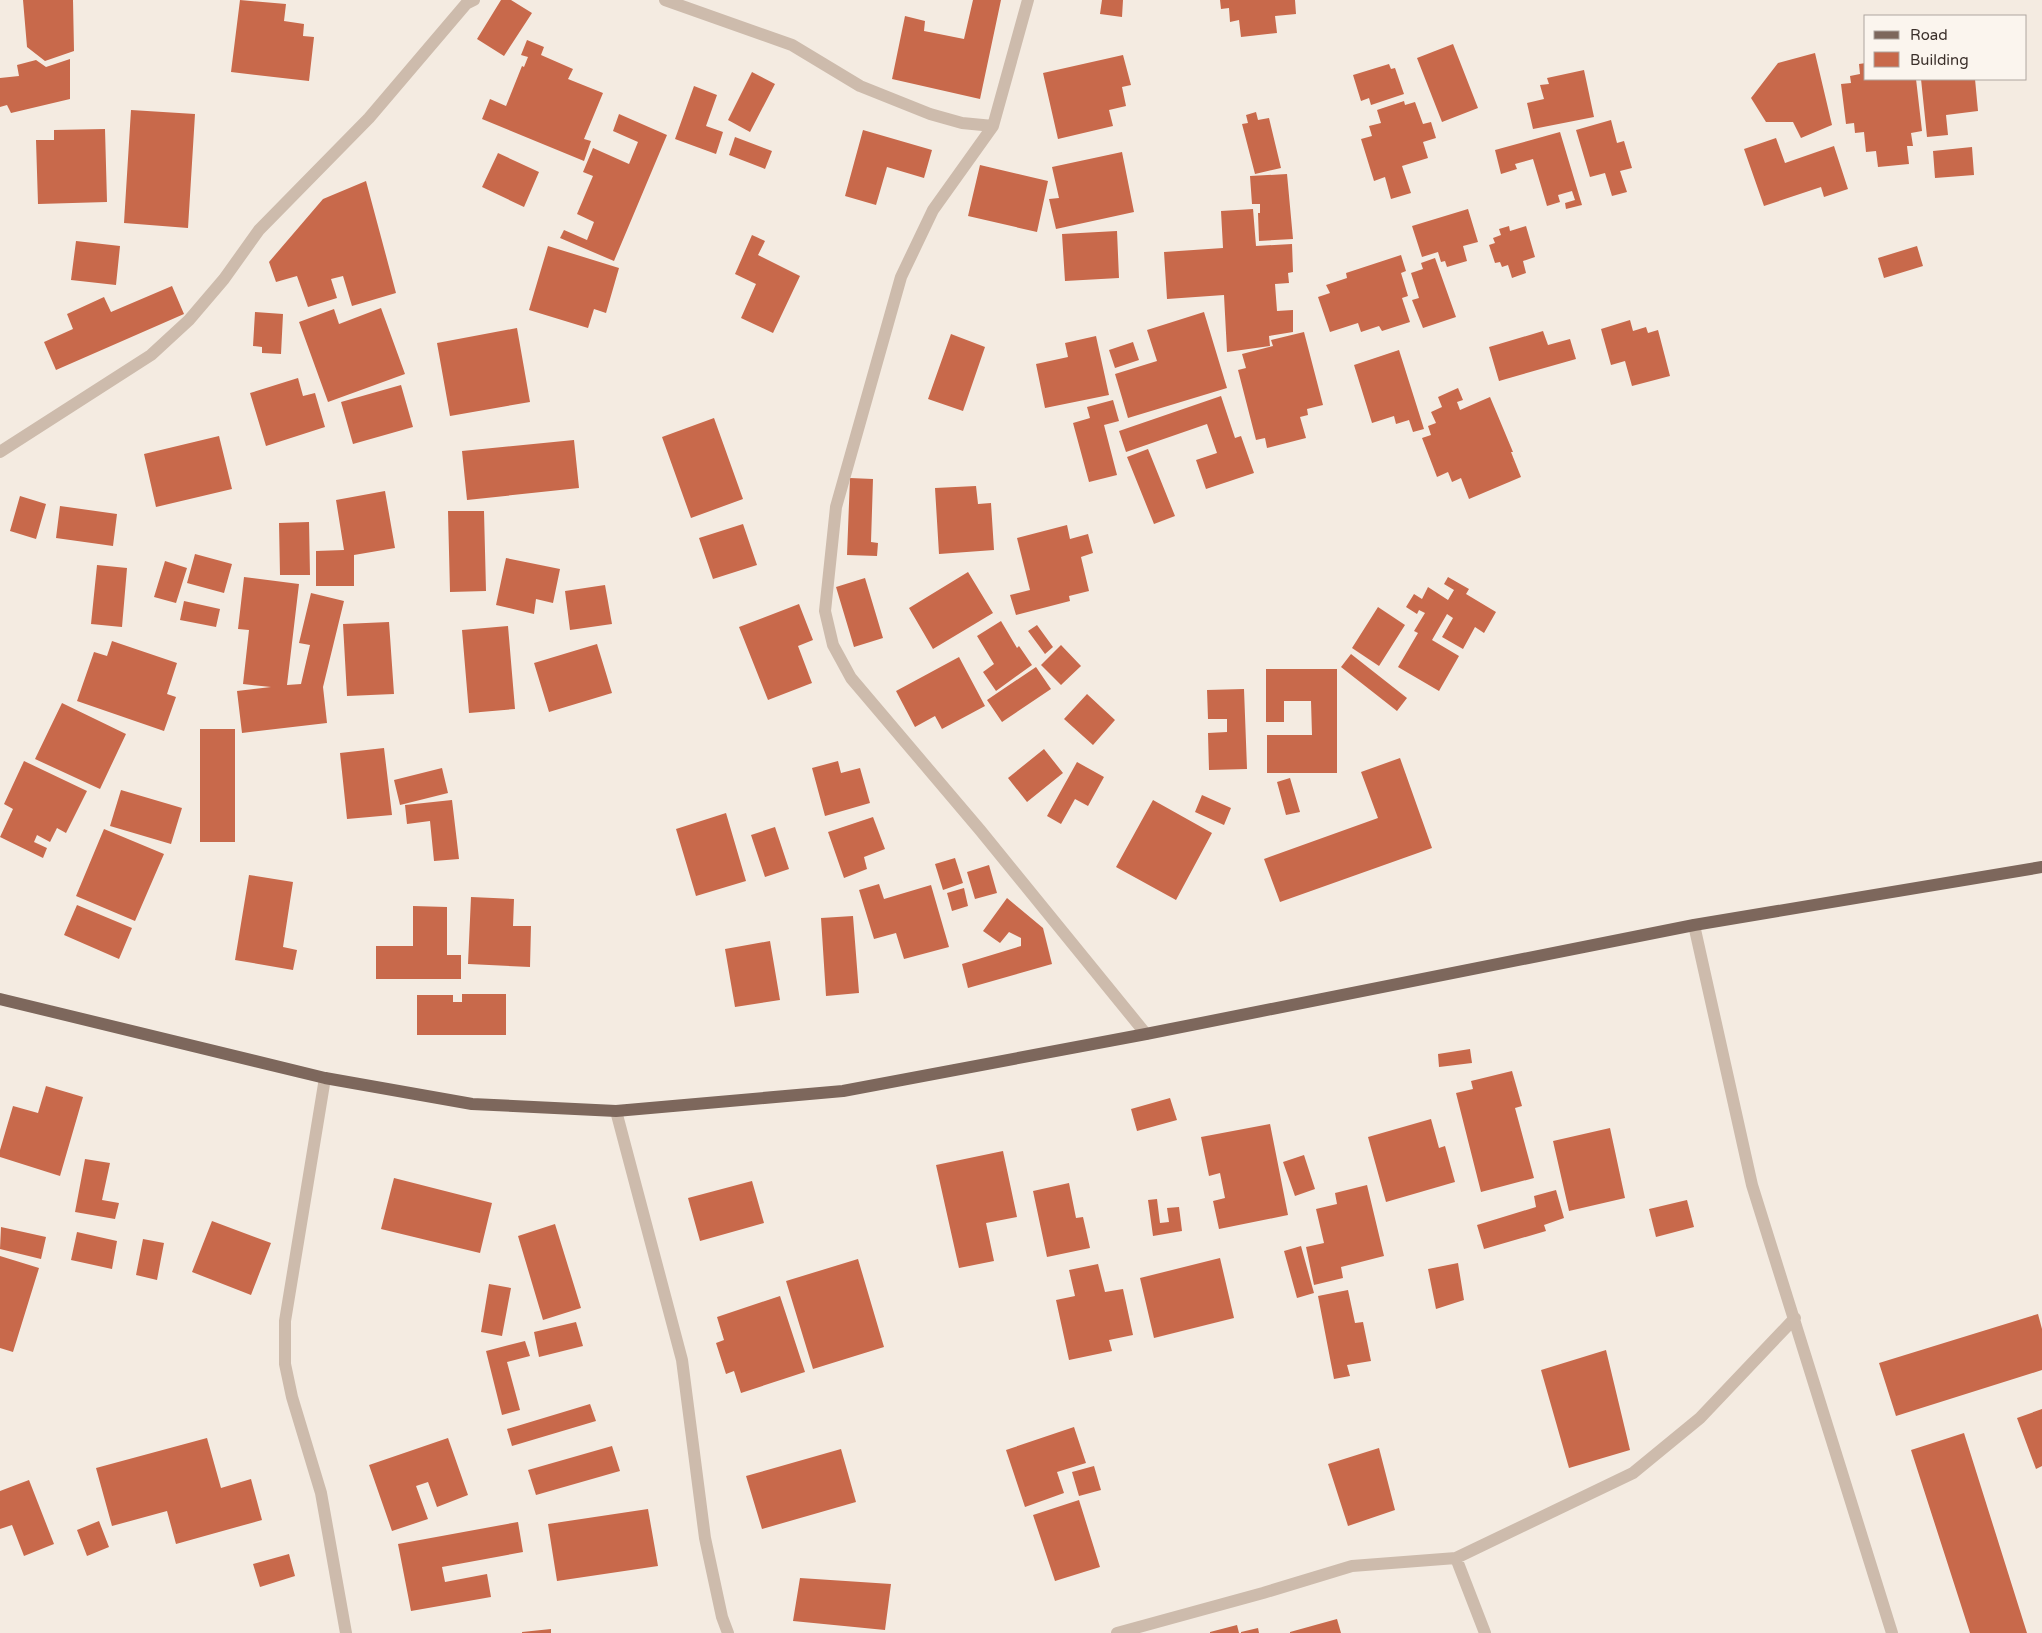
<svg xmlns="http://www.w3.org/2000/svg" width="2042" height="1633" viewBox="0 0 2042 1633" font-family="'Varela Round',sans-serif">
<rect width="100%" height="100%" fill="#f4ebe1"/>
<path fill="#c8694b" d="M23,0H73L74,51L45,61L27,47Z
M240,0L286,4L284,21L304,24L303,36L314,37L309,81L231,72Z
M501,0H511L532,13L504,56L477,39Z
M973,0H1001L980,99L892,79L905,16L925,21L924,31L964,39Z
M1102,0H1123L1122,17L1100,14Z
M1220,0H1295L1296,14L1275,16L1277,33L1241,37L1239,20L1230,22L1229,8L1221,9Z
M527,40L544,47L541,55L573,69L568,79L603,93L584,139L591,141L584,161L482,119L490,99L506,106L522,66L524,67L528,57L521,55Z
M1453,44L1478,108L1442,122L1417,58Z
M1815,53L1832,125L1801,138L1793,122H1766L1751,98L1778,63Z
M1123,55L1131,85L1122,87L1126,106L1109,110L1113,126L1058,139L1043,73Z
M70,59V99L11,113L7,105L0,107V78L19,76L17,65L36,60L46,67Z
M1866,63V79H1916L1922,131L1911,133L1913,146H1907L1909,164L1878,167L1876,151L1866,152L1864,132L1855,133L1854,123L1846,124L1841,84L1851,83L1850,76L1860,74L1859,64Z
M1389,64L1391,69L1395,68L1404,94L1371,105L1369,98L1361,101L1353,75Z
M1584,70L1594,117L1533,129L1527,103L1544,99L1540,85L1549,84L1547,78Z
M752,72L775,84L750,132L728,120Z
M1921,79H1975L1978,111L1946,115L1948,135L1927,137Z
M694,86L717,95L706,126L723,132L716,154L675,139Z
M1404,101L1405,105L1415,102L1423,124L1431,122L1436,138L1423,142L1428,158L1402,166L1411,193L1391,199L1385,177L1374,181L1361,139L1372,136L1369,126L1381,123L1377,110Z
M131,110L195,114L188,228L124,223Z
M1256,112L1258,120L1269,118L1281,168L1255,174L1242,124L1248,123L1246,115Z
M619,114L667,135L614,261L560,238L564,230L587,240L594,222L577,214L593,176L583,172L593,148L629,164L638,142L613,131Z
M1611,120L1617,143L1624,141L1632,168L1620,171L1627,192L1612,196L1605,173L1590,177L1576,130Z
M105,129L107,202L38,204L36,140H54V130Z
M863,130L932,150L924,178L887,167L876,205L845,196Z
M1560,132L1582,205L1566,209L1565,203L1575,200L1572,191L1558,195L1560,202L1547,206L1533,159L1515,164L1517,169L1501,174L1495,150Z
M735,137L772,151L765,169L729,155Z
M1776,138L1785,163L1834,146L1848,189L1824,197L1821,187L1764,206L1744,149Z
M1972,147L1974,175L1935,178L1933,151Z
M1122,152L1134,212L1056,229L1049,199L1059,198L1052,167Z
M498,153L539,172L524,207L482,187Z
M980,165L1048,181L1037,232L968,216Z
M1287,174L1293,239L1259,241L1258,213H1260V204H1252L1250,176Z
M366,181L396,293L352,306L343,276L331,279L337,298L308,307L297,276L276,282L269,262L323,199Z
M1253,209L1256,246L1292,244L1293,272L1288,273L1289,283L1275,284L1277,311L1293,310V332L1269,336L1270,346L1227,352L1224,295L1167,299L1164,252L1223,248L1221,211Z
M1468,209L1478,242L1463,246L1467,261L1447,267L1445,261L1441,262L1438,252L1422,257L1412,226Z
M1509,226L1510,231L1526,226L1535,257L1523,261L1526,273L1512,278L1508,265L1502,267L1500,262L1495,263L1489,245L1495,243L1493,238L1501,235L1499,229Z
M1117,231L1119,278L1065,281L1062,234Z
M752,235L765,241L758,255L800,276L773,333L741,318L756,284L735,274Z
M76,241L120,246L116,285L71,280Z
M548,246L619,268L606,313L594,309L588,328L529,310Z
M1917,246L1923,266L1884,278L1878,258Z
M1401,255L1406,271L1401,273L1408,296L1402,298L1410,322L1382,331L1379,326L1361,332L1358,323L1330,332L1318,297L1330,293L1326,285L1347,278L1346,273Z
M1435,258L1456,317L1423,328L1412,300L1419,298L1411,273L1423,269L1421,263Z
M172,286L184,314L56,370L44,342L73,329L67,314L104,297L111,312Z
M381,308L405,374L328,402L299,322L334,309L339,324Z
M255,312L283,314L281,354L262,353V347L253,346Z
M1204,312L1227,388L1128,418L1115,374L1157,361L1147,330Z
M1630,320L1633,331L1646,327L1648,333L1658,330L1670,376L1632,386L1625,361L1611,365L1601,329Z
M517,328L530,402L450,416L437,343Z
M1543,331L1548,345L1570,339L1576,359L1499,381L1489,347Z
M1304,332L1323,405L1307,409L1308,415L1300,417L1306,438L1267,448L1265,438L1256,440L1238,370L1246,368L1242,354L1273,346L1271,340Z
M951,334L985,347L963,411L928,399Z
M1096,336L1109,395L1045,408L1036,364L1068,357L1065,343Z
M1133,342L1139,360L1115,368L1109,350Z
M1399,350L1424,429L1413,432L1409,420L1396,424L1394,416L1372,423L1354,365Z
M298,378L303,396L315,393L325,427L266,446L250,393Z
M401,385L413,427L353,444L341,402Z
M1458,388L1463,400L1457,402L1460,410L1490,397L1513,452H1511L1521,477L1469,499L1461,478L1452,482L1448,472L1437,477L1422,438L1431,435L1428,426L1436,423L1431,412L1442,407L1438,397Z
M1221,396L1235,438L1241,436L1254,473L1206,489L1196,460L1217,453L1207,424L1126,452L1119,431Z
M1113,400L1119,421L1104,425L1117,475L1089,482L1073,423L1090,418L1087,407Z
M714,418L743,499L691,518L662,437Z
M219,436L232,489L156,507L144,454Z
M574,440L579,488L467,500L462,451Z
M1148,449L1175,516L1154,524L1127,457Z
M850,478L873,479L871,542L878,543L877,556L847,555Z
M976,486L978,504L991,503L994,550L939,554L935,488Z
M385,491L395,548L354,555V586H316V551L344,550L336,500Z
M20,496L46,504L36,539L10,531Z
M60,506L117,514L113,546L56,538Z
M448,511H484L486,591L450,592Z
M309,522L310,575H280L279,523Z
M743,524L757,565L713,579L699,538Z
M1067,525L1070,539L1088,534L1093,553L1081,557L1089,591L1069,596L1070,601L1016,615L1010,595L1030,590L1017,538Z
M195,554L232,564L224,593L187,583Z
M506,558L560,569L553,603L536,599L534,614L496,605Z
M165,561L187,568L176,603L154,597Z
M97,565L127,568L122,627L91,624Z
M968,572L993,613L933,649L909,608Z
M244,577L299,584L287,685L301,684L310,645L299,643L311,593L344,601L323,687L327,723L242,733L237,691L271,687L243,684L249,630L238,629Z
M1448,577L1469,589L1466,594L1496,612L1484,633L1475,627L1463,649L1442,637L1453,618L1447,614L1432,640L1459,656L1439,691L1398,667L1418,633L1414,631L1425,613L1419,610L1417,614L1406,607L1414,594L1422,599L1428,587L1448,600L1454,590L1444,584Z
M865,578L883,638L854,647L836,587Z
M605,585L612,624L570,630L565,591Z
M184,601L220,609L216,627L180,620Z
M799,604L813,640L798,646L812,683L768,700L739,627Z
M1378,607L1405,625L1379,666L1352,648Z
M1001,621L1017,648L1019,646L1032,665L996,691L983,672L994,664L977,636Z
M389,622L394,694L347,696L343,624Z
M1037,625L1053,647L1045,654L1028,631Z
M508,626L515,709L469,713L462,630Z
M112,641L177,663L167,694L176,697L164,731L77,701L94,652L107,656Z
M597,644L612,693L549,712L534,663Z
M1061,645L1081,666L1061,685L1041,665Z
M1351,654L1407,698L1397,711L1341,667Z
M959,657L985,706L942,729L935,716L915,727L896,691Z
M1036,667L1051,689L1002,722L987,700Z
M1266,669H1337V773H1267V735H1312L1311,701H1284V722H1266Z
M1244,689L1247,769L1209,770L1208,733L1227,732V719H1208L1207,690Z
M1087,694L1115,720L1093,745L1064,719Z
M62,703L126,734L100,789L35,759Z
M200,729H235V842H200Z
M384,748L392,815L347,819L340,753Z
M1044,749L1063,773L1027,802L1008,778Z
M1400,758L1432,848L1280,902L1264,859L1378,818L1361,772Z
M24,761L87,791L66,833L57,828L50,842L37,835L34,842L47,848L43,858L0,837L13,809L4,804Z
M838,761L841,773L860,768L870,803L825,816L812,768Z
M1077,762L1104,777L1088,806L1075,799L1061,824L1047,816Z
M442,768L448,793L400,805L394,780Z
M1290,778L1300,812L1286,815L1277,782Z
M121,790L182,808L171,844L110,826Z
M1202,795L1231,808L1224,825L1195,812Z
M452,800L459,859L434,861L430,821L407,824L405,805Z
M1153,800L1212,833L1176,900L1116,867Z
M726,813L746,881L696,896L676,829Z
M873,817L885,849L864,857L867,869L844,878L828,832Z
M775,827L789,869L765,877L751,835Z
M104,829L164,854L135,921L76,896Z
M955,858L963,883L943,890L935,864Z
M989,865L997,893L975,899L967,872Z
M249,875L293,882L283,947L297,950L293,970L235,960Z
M879,884L884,899L931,885L949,947L904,959L896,933L874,939L859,890Z
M964,888L968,906L952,911L947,893Z
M471,897L514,899L513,926H531L530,967L468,964Z
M1007,898L1043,928L1052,964L968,988L962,964L1021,946V938L1009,932L1000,943L983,931Z
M77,905L132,928L119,959L64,935Z
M413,906L447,907V955H461V979H376V946H413Z
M853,916L859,993L826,996L821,918Z
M770,941L780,1000L735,1007L725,949Z
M462,994H506V1035H417V995H453V1002H462Z
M1470,1049L1472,1063L1439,1067L1438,1054Z
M1512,1071L1522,1106L1515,1108L1534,1178L1481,1192L1456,1093L1473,1089L1471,1081Z
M46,1086L83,1097L60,1176L0,1157V1150L13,1106L38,1113Z
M1170,1098L1177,1120L1137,1131L1131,1109Z
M1431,1119L1439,1148L1445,1146L1455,1182L1386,1202L1368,1137Z
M1270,1124L1288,1215L1219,1229L1213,1201L1225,1198L1220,1173L1209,1176L1201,1137Z
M1610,1128L1625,1198L1569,1211L1553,1141Z
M1003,1151L1017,1217L986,1223L994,1261L959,1268L936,1165Z
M1304,1155L1315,1189L1295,1196L1283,1162Z
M85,1159L110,1163L102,1200L119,1203L115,1219L75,1212Z
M394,1178L492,1203L480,1253L381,1229Z
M752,1181L764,1223L700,1241L688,1198Z
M1069,1183L1076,1218L1083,1217L1090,1248L1047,1257L1033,1191Z
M1367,1185L1384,1256L1341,1267L1343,1278L1314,1285L1306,1247L1324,1243L1316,1209L1337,1204L1335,1193Z
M1556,1190L1564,1218L1544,1225L1546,1231L1484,1249L1477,1225L1536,1207L1534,1196Z
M1157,1199L1160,1223L1169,1222L1167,1208L1179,1207L1182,1231L1153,1236L1148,1200Z
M1687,1200L1694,1227L1656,1237L1649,1209Z
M212,1221L271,1243L251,1295L192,1272Z
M555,1224L581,1308L543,1320L518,1236Z
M1,1227L46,1237L41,1259L0,1249Z
M77,1232L117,1241L112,1269L71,1260Z
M143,1239L164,1243L157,1280L136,1275Z
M1301,1246L1314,1293L1297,1298L1284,1251Z
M0,1256L39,1268L13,1352L0,1348Z
M1220,1258L1234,1318L1154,1338L1140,1278Z
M858,1259L884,1347L813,1369L786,1281Z
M1458,1263L1464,1300L1436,1309L1428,1269Z
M1098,1264L1105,1292L1123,1289L1133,1335L1109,1340L1112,1351L1069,1360L1056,1300L1075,1296L1069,1270Z
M489,1284L511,1288L502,1336L481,1332Z
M1348,1290L1355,1323L1363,1322L1371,1361L1347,1365L1350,1376L1334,1379L1318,1296Z
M780,1296L805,1372L741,1393L734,1371L726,1374L716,1343L724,1340L717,1317Z
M2038,1314L2042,1329V1370L1896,1416L1879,1363Z
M576,1322L583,1346L539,1357L534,1332Z
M525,1341L530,1356L507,1362L520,1410L502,1415L486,1351Z
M1606,1350L1630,1450L1569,1468L1541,1370Z
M590,1404L596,1421L512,1446L507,1429Z
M2042,1409V1466L2036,1469L2017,1418Z
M1074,1427L1086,1463L1057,1472L1064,1493L1025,1507L1006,1450Z
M1964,1433L2027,1633H1970L1911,1450Z
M207,1438L221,1488L251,1479L262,1520L176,1544L167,1511L112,1526L96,1468Z
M448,1438L468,1495L437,1507L428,1482L416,1486L428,1519L392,1531L369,1465Z
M612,1446L620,1471L536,1495L528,1470Z
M1379,1448L1395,1510L1348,1526L1328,1464Z
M841,1449L856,1502L762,1529L746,1476Z
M1094,1466L1101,1490L1079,1496L1072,1472Z
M29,1480L54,1544L24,1556L12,1525L0,1529V1491Z
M1079,1500L1100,1567L1055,1581L1033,1515Z
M648,1509L658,1566L557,1581L548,1524Z
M99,1521L109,1547L87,1556L77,1530Z
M518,1522L523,1552L442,1567L445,1582L487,1574L491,1597L411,1611L398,1544Z
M289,1554L295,1576L260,1587L253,1564Z
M800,1578L891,1584L885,1630L793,1621Z
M1337,1619L1341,1633H1290V1632Z
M1237,1625L1239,1633H1210V1632Z
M1258,1628L1259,1633H1241V1632Z
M551,1629V1633H522V1632Z"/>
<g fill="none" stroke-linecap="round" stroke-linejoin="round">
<path stroke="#cdbbac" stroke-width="12" d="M665,0L792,45L860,86L930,114L962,123L993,126
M1028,0L993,126L933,210L901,277L836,507L825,611L833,645L851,678L980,830L1146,1034
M0,452L151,355L189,320L224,279L259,230L369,118L466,4L474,0
M1694,925L1752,1185L1892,1633
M325,1078L285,1321V1364L292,1397L321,1493L346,1633
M616,1111L682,1360L705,1538L722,1617L728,1633
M1456,1558L1485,1633
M1117,1633L1263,1593L1352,1566L1456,1558L1633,1473L1700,1418L1795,1318"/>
<path stroke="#7d675c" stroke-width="12" d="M0,999L325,1078L472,1104L616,1111L843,1091L1146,1034L1694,925L2042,867"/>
</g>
<rect x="1864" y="15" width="162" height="65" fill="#fbf5ee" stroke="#aea6a0"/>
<rect x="1874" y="31" width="25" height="8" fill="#7d675c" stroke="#aea6a0"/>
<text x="1910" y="40" font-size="15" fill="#3b302b">Road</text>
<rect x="1874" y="52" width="25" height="15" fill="#c8694b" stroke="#aea6a0"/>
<text x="1910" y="65" font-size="15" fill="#3b302b">Building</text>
</svg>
